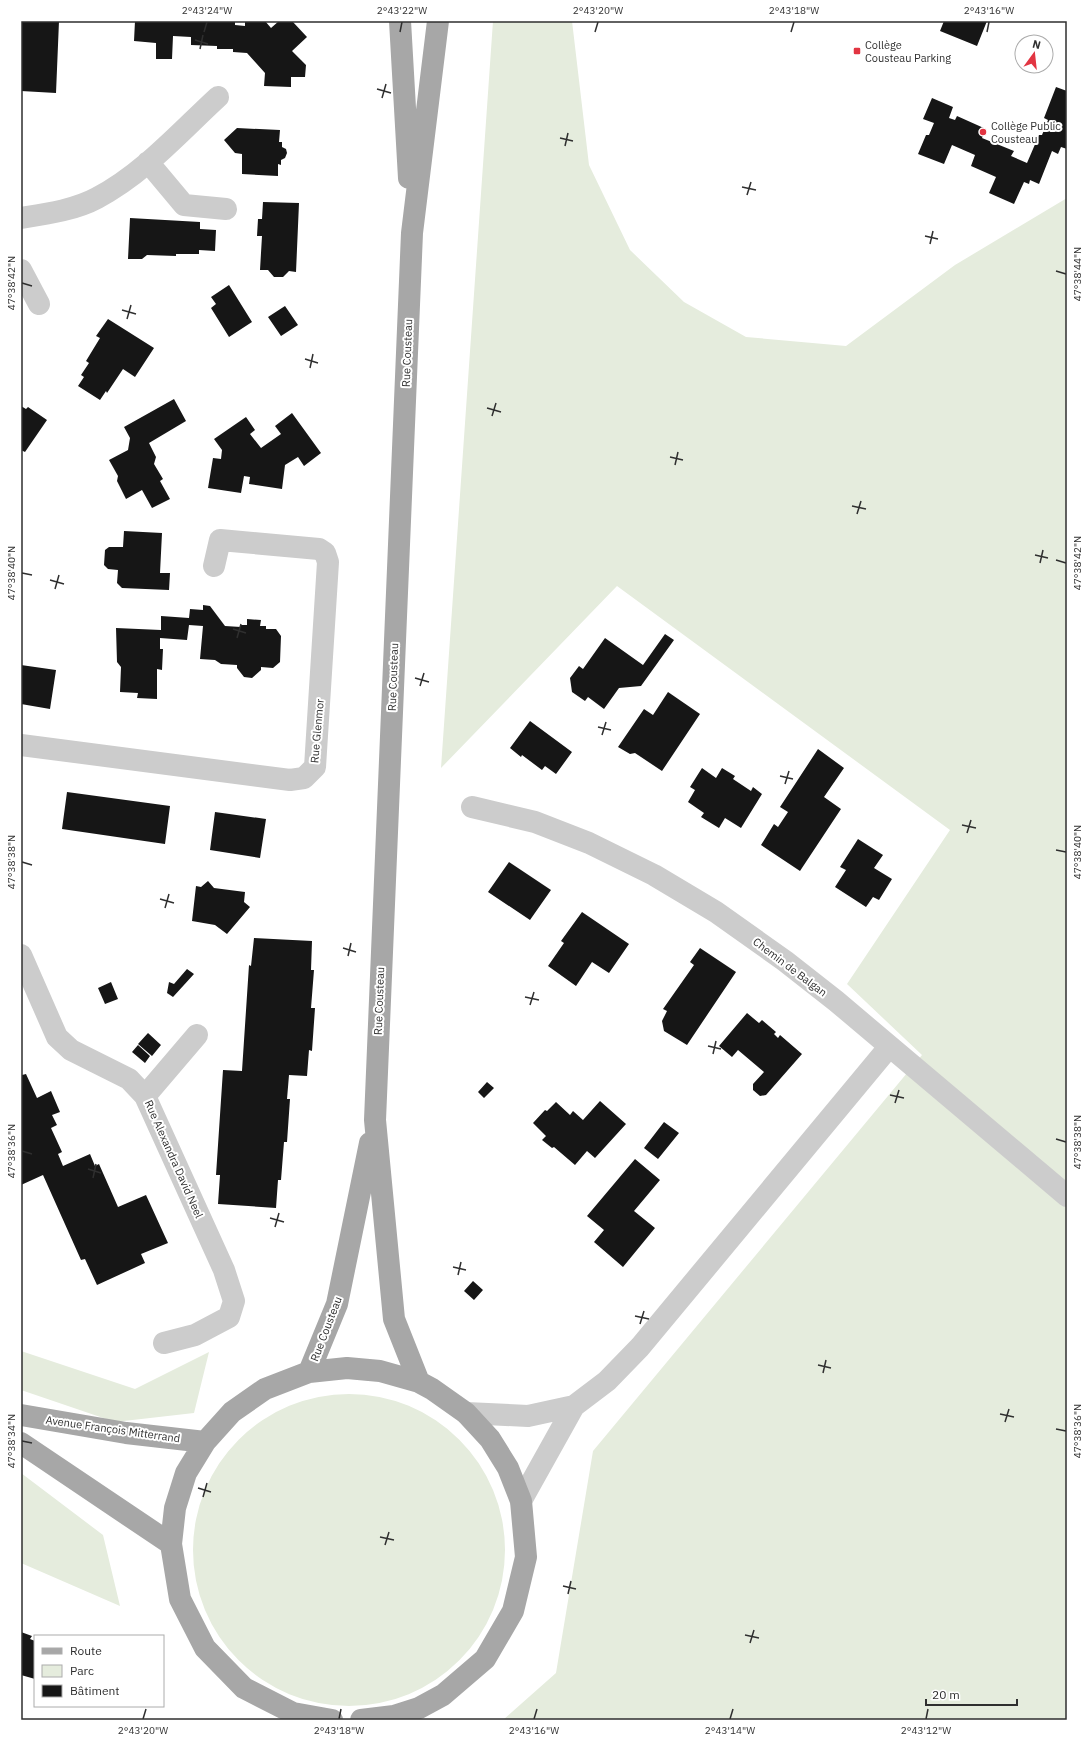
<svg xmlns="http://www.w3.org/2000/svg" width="1088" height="1741" viewBox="0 0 1088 1741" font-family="'IBM Plex Sans',sans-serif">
<rect width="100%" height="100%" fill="#fff"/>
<path fill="#e5ecdd" d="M493,21H572L589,165L630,250L684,302L746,337L846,346L955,265L1067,198V1720H503L556,1673L593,1451L922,1055L847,984L950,830L617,586L441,768Z
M21,1351L135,1389L209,1352L194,1413L115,1422L21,1390Z
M193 1550a156 156 0 1 1 312 0a156 156 0 1 1-312 0Z
M21,1473L103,1535L120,1606L21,1563Z"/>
<path fill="#161616" d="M21,21H59L56,93L21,91Z
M135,21H235V25L245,26V21H265L271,28L279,21H292L307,37L292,51L306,65L305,77H291V87L264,86L265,73L247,53L233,52V49H217V46L191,45V37L173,36L172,59H156V43L134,41Z
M944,21H987L977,46L940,31Z
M1056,87L1067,91V149L1061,147L1058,154L1052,151L1039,184L1030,180L1029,184L1024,182L1014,204L989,193L996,177L971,166L975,155L952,145L944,164L918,154L926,135H929L934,123L923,119L932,98L953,107L949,118L955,120L957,116L986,129L982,138L1014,151L1011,156L1027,163L1039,135H1042L1048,120L1044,118Z
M237,128L280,130L279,142H282V147L286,149L287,153L285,158L281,160V165L278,164V176L242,174V154L235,153L224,140Z
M263,202L299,203L296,272L289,271L283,277H274L268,270H260L262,236H257L258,219H262Z
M130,218L200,222V229L216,230L215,251L199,250V254H176V256L147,255L142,259H128Z
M229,285L252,322L229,337L211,308L216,304L211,297Z
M285,306L298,325L281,336L268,317Z
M108,319L154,348L135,377L123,369L107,393L106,391L100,400L78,386L84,377L81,375L89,363L86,361L100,338L96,336Z
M174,399L186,421L149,443L156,457L154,464L163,479L160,481L170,499L152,508L142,490L126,499L117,481L118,476L109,460L128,450L130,438L124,427Z
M21,406L26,409L28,407L47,420L25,452L21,450Z
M292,413L321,453L304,466L298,457L285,465L282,489L249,484L250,477L244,476L241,493L208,488L213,458L221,459L222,450L214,439L246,417L255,430L250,434L261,448L281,434L275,426Z
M124,531L162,533L160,573H170L169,590L122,588L117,583L118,570L108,569L104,565L105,550L109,547H123Z
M203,605L210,606L225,626L241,627V625H247V619L261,620L260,626H266V629H276L281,636L280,662L273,668L261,667V670L252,678L244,677L237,668V665L221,664L215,660L200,659L203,626L189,625L187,640L160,638V649H163L162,670L157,669V699L137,698L138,693L120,692L121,667L117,662L116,628L161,630V616L189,618L190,609L203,610Z
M665,634L674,640L641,686L619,688L604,709L588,697L585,701L572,692L570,678L579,666L583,669L605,638L643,665Z
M21,665L56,670L50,709L21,704Z
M668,692L700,714L662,771L635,753L630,754L618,747L644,709L653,715Z
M530,721L572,752L556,774L545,766L542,770L522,755L521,757L510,748Z
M818,749L844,768L824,797L841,809L800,871L761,845L774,824L778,827L788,812L780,807Z
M702,768L716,778L722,768L735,776L733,779L751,791L753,787L762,794L741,828L725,818L719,828L701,817L704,813L688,802L695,790L690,787Z
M67,792L170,806L165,844L62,829Z
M215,812L266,819L260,858L210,850Z
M858,839L883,855L874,868L892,879L879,900L873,897L866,907L835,887L846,870L840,867Z
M509,862L551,890L530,920L488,892Z
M208,881L214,888L245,892L244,902L250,907L227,934L215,925L192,921L196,886L201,887Z
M582,912L629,944L609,973L592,962L576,986L548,966L564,943L561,941Z
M254,938L312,941L311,970H314L311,1008H315L312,1051L309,1050L307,1076L289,1075L287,1099H290L287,1142H284L281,1180H278L276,1208L218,1204L220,1175H216L223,1070L242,1071L249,965L251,966Z
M700,948L736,972L687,1045L664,1031L662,1021L667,1011L663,1009L694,965L690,962Z
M187,969L194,974L173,997L167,993L169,982L174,984Z
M111,982L118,999L105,1004L98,988Z
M747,1013L759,1023L762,1020L776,1032L774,1034L778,1038L780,1035L802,1054L766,1095L760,1096L753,1090V1084L764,1072L738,1050L732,1057L719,1046Z
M148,1033L161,1045L152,1056L138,1044Z
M138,1045L150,1056L145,1063L132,1052Z
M21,1072L22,1075L26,1074L37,1098L51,1091L60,1112L52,1115L57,1125L51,1128L62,1152L58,1154L63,1166L90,1154L95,1166L99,1164L118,1207L146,1195L168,1243L141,1254L145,1263L97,1285L85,1259L81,1260L43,1175L21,1185Z
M487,1082L494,1088L484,1098L478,1092Z
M600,1101L626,1124L595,1158L587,1151L575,1165L554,1147L552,1148L542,1140L546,1136L533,1123L545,1110L547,1111L556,1102L570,1115L573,1111L583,1120Z
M664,1122L679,1133L658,1159L644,1148Z
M635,1159L660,1180L634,1211L655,1228L623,1267L594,1242L604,1230L587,1216Z
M473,1281L483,1290L474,1300L464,1291Z
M21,1632L32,1636L30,1639L35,1641V1679L21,1675Z"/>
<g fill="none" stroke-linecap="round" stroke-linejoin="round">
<path stroke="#ccc" stroke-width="22" d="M148,162L184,205L226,209
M21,218C46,214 75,210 97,198C143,174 180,132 218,97
M21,270L39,304
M21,745L290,780L304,778L315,767L328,562L325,553L319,549L220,540L214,566
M472,807L535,822L589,843L654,875L716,912L785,961L836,1001L1067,1196
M21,955L57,1037L71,1050L129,1079L145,1096L224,1270L234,1301L229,1317L195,1335L164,1343
M145,1096L197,1035
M466,1413L528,1416L574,1406
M521,1501L574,1406L607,1381L640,1347L889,1047"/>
<path stroke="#a7a7a7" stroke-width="22" d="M400,21L409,178
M309,1372L337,1304L370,1143
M419,1382L394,1319L375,1120L412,233L438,21
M21,1415L126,1433L205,1442
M21,1443L171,1544
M332,1720L293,1713L244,1688L205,1648L180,1599L171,1544L175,1508L186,1473L205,1442L232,1412L265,1389L309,1372L347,1368L380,1371L419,1382L432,1389L466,1413L490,1439L508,1468L521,1501L526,1557L513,1611L485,1659L443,1695L419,1708L394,1716L361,1720"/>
</g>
<path fill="none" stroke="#2f2f2f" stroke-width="1.5" d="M204,32L207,22M400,32L402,22M595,32L598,22M791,32L794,22M987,32L989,22M195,40L208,44M200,49L203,35M377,89L391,93M382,98L386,84M560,138L573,141M565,146L568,133M742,187L756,190M747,195L751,182M925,236L938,239M930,244L933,231M1056,271L1066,274M22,283L32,286M122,310L136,314M127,319L131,305M305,359L318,363M310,368L313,354M487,408L501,412M492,416L496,403M670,457L683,460M675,465L678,452M852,506L866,509M857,514L861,501M1035,555L1048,558M1056,560L1066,563M1040,563L1043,550M22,573L32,575M50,580L64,584M55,589L59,575M233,629L246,633M237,638L241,624M415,678L429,682M420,686L424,673M598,727L611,730M602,735L606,722M780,776L793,779M785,784L789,771M962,825L976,828M967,833L971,820M1056,850L1066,852M22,862L32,865M160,899L174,903M165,908L169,894M343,948L356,952M348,956L351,943M525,997L539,1000M530,1005L534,992M708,1046L721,1049M713,1054L716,1041M890,1095L904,1098M895,1103L899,1090M1056,1139L1066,1142M22,1151L32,1154M88,1169L101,1173M93,1178L96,1164M270,1218L284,1222M275,1227L279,1213M453,1267L466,1270M458,1275L461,1262M635,1316L649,1319M640,1324L644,1311M818,1365L831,1368M823,1373L826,1360M1000,1414L1014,1417M1005,1422L1009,1409M1056,1429L1066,1431M22,1441L32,1443M198,1488L211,1492M203,1497L207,1483M380,1537L394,1540M385,1545L389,1532M563,1586L576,1589M568,1594L571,1581M745,1635L759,1638M750,1643L754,1630M143,1719L146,1709M339,1719L341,1709M534,1719L537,1709M730,1719L733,1709M926,1719L928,1709"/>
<g fill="#e23542" stroke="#fff" stroke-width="1.5">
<rect x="853" y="47" width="8" height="8" rx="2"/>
<circle cx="983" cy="132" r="4"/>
</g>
<g text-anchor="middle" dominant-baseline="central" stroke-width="4" stroke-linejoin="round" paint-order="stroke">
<g font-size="11" fill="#2f2f2f" stroke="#fff" text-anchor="start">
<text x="865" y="45">Collège<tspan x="865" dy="13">Cousteau Parking</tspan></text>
<text x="991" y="126">Collège Public<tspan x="991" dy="13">Cousteau</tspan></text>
</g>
<g font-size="11" fill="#2f2f2f" stroke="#fff">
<text transform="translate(407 353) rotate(-88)">Rue Cousteau</text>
<text transform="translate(393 677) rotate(-88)">Rue Cousteau</text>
<text transform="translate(317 731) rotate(-85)">Rue Glenmor</text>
<text transform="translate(790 967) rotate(37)">Chemin de Balgan</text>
<text transform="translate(379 1001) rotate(-88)">Rue Cousteau</text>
<text transform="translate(174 1159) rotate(66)">Rue Alexandra David Neel</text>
<text transform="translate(326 1329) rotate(-69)">Rue Cousteau</text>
<text transform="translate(113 1429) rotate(8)">Avenue François Mitterrand</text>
</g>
</g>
<rect width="1088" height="1741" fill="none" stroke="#ffffff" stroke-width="44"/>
<rect x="34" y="1635" width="130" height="72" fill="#ffffff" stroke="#acacac"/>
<rect x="42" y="1648" width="20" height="6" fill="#a7a7a7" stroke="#acacac"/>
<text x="70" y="1655" font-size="12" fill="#2f2f2f">Route</text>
<rect x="42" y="1665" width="20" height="12" fill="#e5ecdd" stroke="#acacac"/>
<text x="70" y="1675" font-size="12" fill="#2f2f2f">Parc</text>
<rect x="42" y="1685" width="20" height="12" fill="#161616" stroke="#acacac"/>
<text x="70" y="1695" font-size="12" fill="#2f2f2f">Bâtiment</text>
<g transform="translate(1034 54) rotate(15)"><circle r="19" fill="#ffffff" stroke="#acacac"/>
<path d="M0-3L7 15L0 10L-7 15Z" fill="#e23542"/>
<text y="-6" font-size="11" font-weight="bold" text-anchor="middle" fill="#2f2f2f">N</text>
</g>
<path d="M926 1699v6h91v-6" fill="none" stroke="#2f2f2f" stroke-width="2"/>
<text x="932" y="1699" font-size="12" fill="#2f2f2f" stroke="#ffffff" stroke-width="3" paint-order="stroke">20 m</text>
<rect x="22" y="22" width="1044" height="1697" fill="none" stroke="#2f2f2f" stroke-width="1.5"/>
<g font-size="10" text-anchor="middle" fill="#2f2f2f">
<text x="207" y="14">2°43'24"W</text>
<text x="402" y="14">2°43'22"W</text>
<text x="598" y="14">2°43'20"W</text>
<text x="794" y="14">2°43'18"W</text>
<text x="989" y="14">2°43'16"W</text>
<text transform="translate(1077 274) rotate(-90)" y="4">47°38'44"N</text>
<text transform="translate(11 283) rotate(-90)" y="4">47°38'42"N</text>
<text transform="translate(1077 563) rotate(-90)" y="4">47°38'42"N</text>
<text transform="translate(11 573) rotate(-90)" y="4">47°38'40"N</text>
<text transform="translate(1077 852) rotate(-90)" y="4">47°38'40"N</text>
<text transform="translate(11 862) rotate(-90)" y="4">47°38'38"N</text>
<text transform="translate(1077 1142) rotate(-90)" y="4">47°38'38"N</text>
<text transform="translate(11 1151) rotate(-90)" y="4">47°38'36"N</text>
<text transform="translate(1077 1431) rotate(-90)" y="4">47°38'36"N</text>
<text transform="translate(11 1441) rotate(-90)" y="4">47°38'34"N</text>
<text x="143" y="1734">2°43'20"W</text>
<text x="339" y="1734">2°43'18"W</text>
<text x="534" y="1734">2°43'16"W</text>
<text x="730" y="1734">2°43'14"W</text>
<text x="926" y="1734">2°43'12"W</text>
</g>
</svg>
